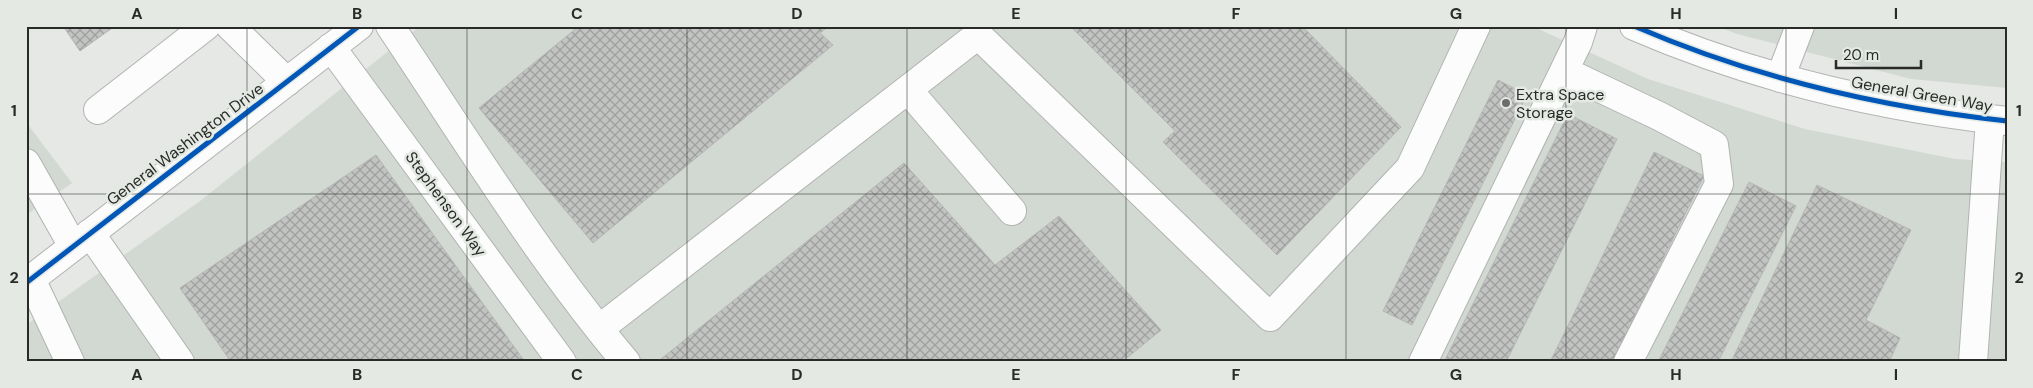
<svg xmlns="http://www.w3.org/2000/svg" width="2033" height="388" viewBox="0 0 2033 388" font-family="'DM Sans',sans-serif">
<defs>
<pattern id="building-cross-hatch" width="8" height="8" patternUnits="userSpaceOnUse" patternTransform="scale(1.25)"><rect width="8" height="8" fill="#c2c4c2"/><path d="M0 0l8 8M0 8l8-8" fill="none" stroke="#9e9f9e"/></pattern>
</defs>
<rect width="100%" height="100%" fill="#e5e8e5"/>
<path fill="#d2d9d2" d="M420,26H1532L1648,79L1805,129L1955,159L2007,162V362H26V325L200,201Z
M1716,26H2007V88L1911,79L1737,34Z
M26,122L72,183L26,215Z"/>
<path fill="url(#building-cross-hatch)" stroke="#b5b6b5" d="M63,26H115L80,51Z
M579,26H829L820,33L833,45L593,243L479,108Z
M1070,26H1302L1401,127L1277,255L1163,142L1175,131Z
M1498,80L1527,95L1412,325L1383,311Z
M1568,114L1617,139L1506,362H1444Z
M1654,152L1704,176L1612,362H1550Z
M376,155L525,362H231L180,288Z
M904,163L995,265L1059,216L1161,330L1122,362H664L661,359Z
M1749,182L1796,206L1718,362H1658Z
M1817,185L1911,230L1866,320L1900,338L1889,362H1731Z"/>
<g fill="none" stroke-linecap="round" stroke-linejoin="round">
<g stroke="#b1b3b1" stroke-width="30">
<path id="minor" d="M230,26L287,82
M390,26C466,139 538,258 626,362
M1634,26C1752,77 1879,107 2007,121
M331,47L562,362
M1564,71L1659,116L1714,145L1719,184L1628,362
M1780,78L1800,26
M908,90L1012,211
M98,110L206,26
M26,163L73,246
M90,233L180,362
M31,279L70,362
M26,283L359,26
M599,329L978,35L1270,317L1410,168L1476,26
M1423,362L1578,42L1583,26
M1973,362L1990,119"/>
</g>
<use href="#minor" stroke="#fbfcfb" stroke-width="28"/>
<g stroke="#e4e9e4" stroke-width="8">
<path id="cycleway" d="M1634,26C1752,77 1879,107 2007,121
M26,283L359,26"/>
</g>
<use href="#cycleway" stroke="#0057b8" stroke-width="5"/>
</g>
<path fill="none" stroke="#292b29" stroke-width="1" stroke-opacity="0.55" d="M247,26V362M467,26V362M687,26V362M907,26V362M1126,26V362M1346,26V362M1566,26V362M1786,26V362M26,194H2007"/>
<circle fill="#6b6d6b" stroke="#e4e9e4" stroke-width="2" cx="1506" cy="103" r="5"/>
<g text-anchor="middle" dominant-baseline="central" stroke-width="5" stroke-linejoin="round" paint-order="stroke">
<g font-size="16" fill="#292b29" stroke="#e4e9e4" text-anchor="start">
<text x="1516" y="94">Extra Space<tspan x="1516" dy="18">Storage</tspan></text>
</g>
<g font-size="16" fill="#292b29" stroke="#e4e9e4">
<text transform="translate(1922 94) rotate(10)">General Green Way</text>
<text transform="translate(185 144) rotate(-37)">General Washington Drive</text>
<text transform="translate(446 204) rotate(54)">Stephenson Way</text>
</g>
</g>
<rect width="2033" height="388" fill="none" stroke="#e4e9e4" stroke-width="55"/>
<path d="M1836 60v8h85v-8" fill="none" stroke="#292b29" stroke-width="2.5"/>
<text x="1843" y="60" font-size="15" fill="#292b29" stroke="#e4e9e4" stroke-width="4" paint-order="stroke">20 m</text>
<rect x="28" y="28" width="1978" height="332" fill="none" stroke="#292b29" stroke-width="2"/>
<g font-size="16" text-anchor="middle" font-weight="bold" fill="#292b29">
<text x="137" y="19">A</text>
<text x="357" y="19">B</text>
<text x="577" y="19">C</text>
<text x="797" y="19">D</text>
<text x="1016" y="19">E</text>
<text x="1236" y="19">F</text>
<text x="1456" y="19">G</text>
<text x="1676" y="19">H</text>
<text x="1896" y="19">I</text>
<text x="14" y="116">1</text>
<text x="2019" y="116">1</text>
<text x="14" y="283">2</text>
<text x="2019" y="283">2</text>
<text x="137" y="380">A</text>
<text x="357" y="380">B</text>
<text x="577" y="380">C</text>
<text x="797" y="380">D</text>
<text x="1016" y="380">E</text>
<text x="1236" y="380">F</text>
<text x="1456" y="380">G</text>
<text x="1676" y="380">H</text>
<text x="1896" y="380">I</text>
</g>
</svg>
